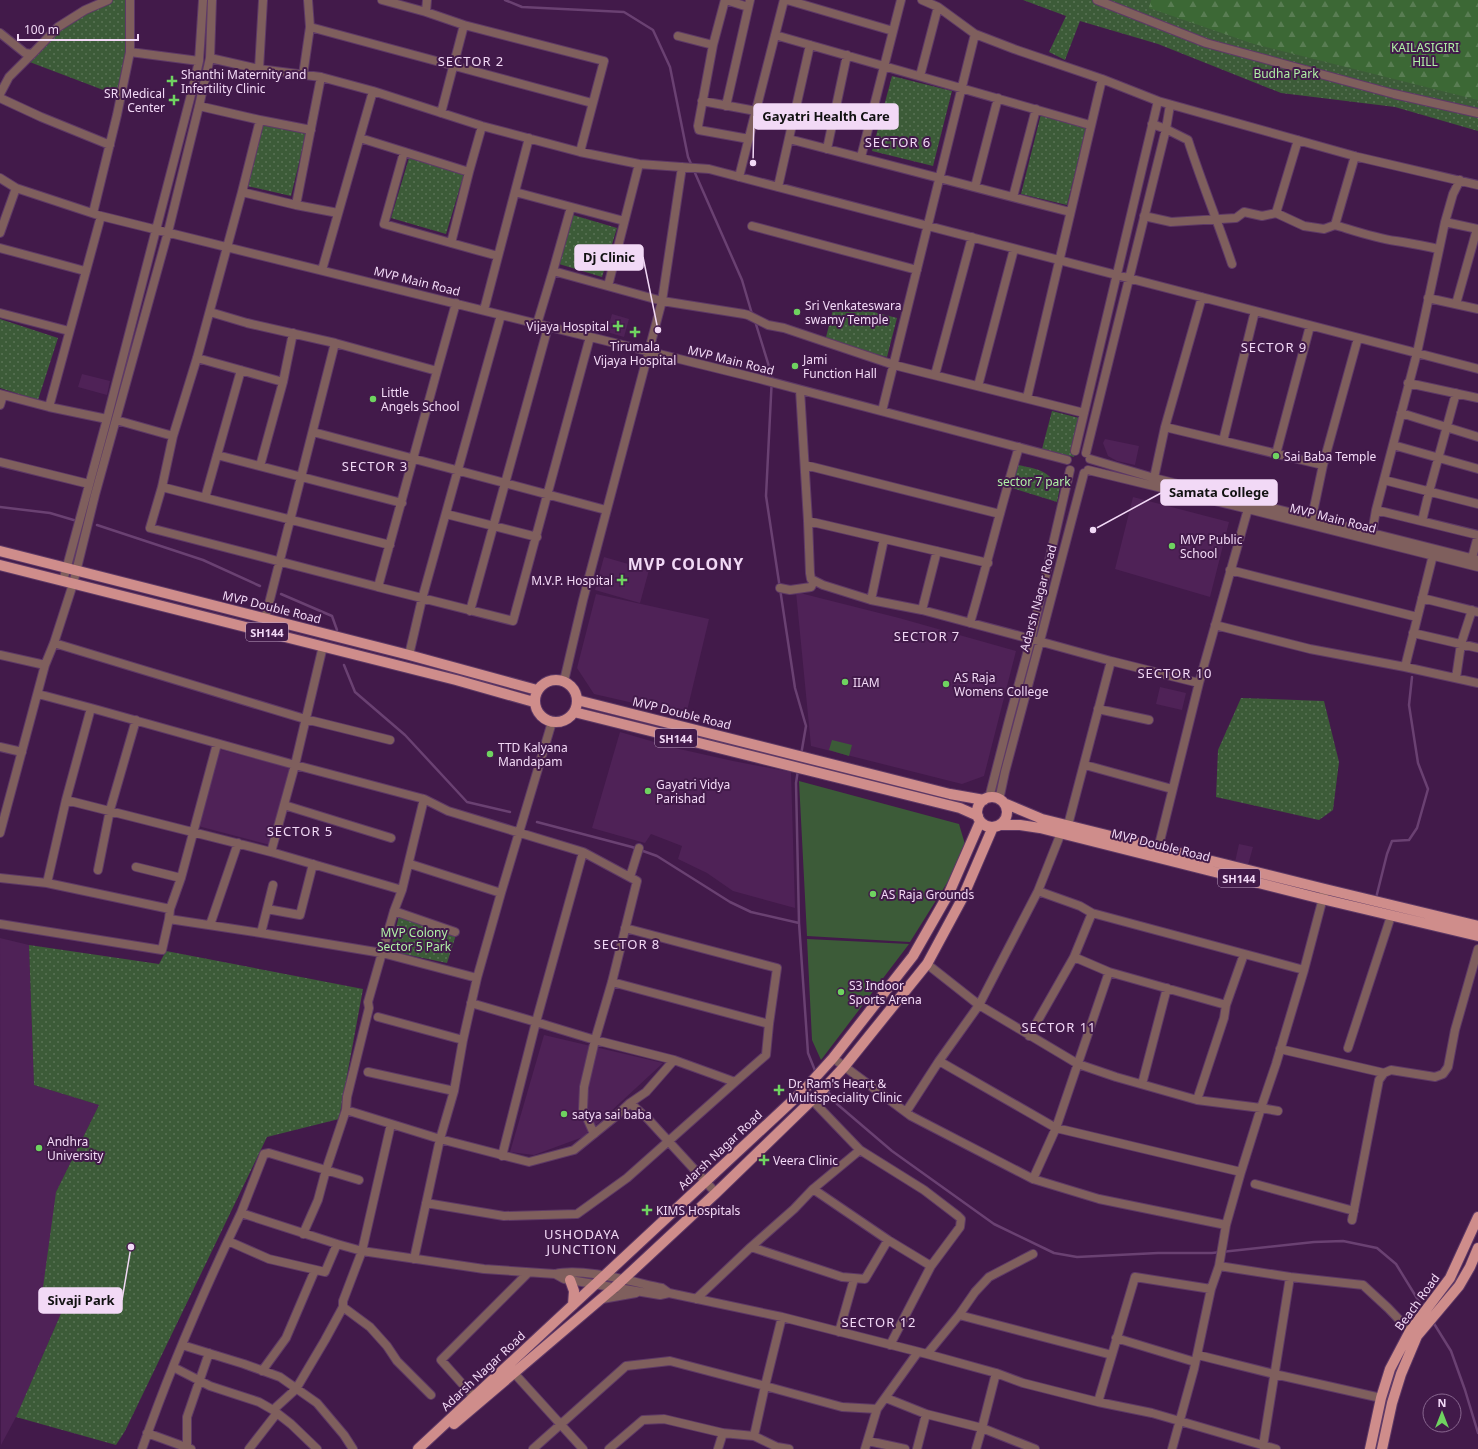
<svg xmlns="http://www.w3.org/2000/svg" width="1478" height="1449" viewBox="0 0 1478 1449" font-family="'Noto Sans',sans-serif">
<defs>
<pattern id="forest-firs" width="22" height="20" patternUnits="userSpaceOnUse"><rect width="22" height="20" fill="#3c6835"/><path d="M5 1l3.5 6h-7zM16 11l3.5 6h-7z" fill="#597d53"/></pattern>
<pattern id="park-dots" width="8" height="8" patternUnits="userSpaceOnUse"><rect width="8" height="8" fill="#3c5b38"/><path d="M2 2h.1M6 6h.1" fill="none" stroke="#597255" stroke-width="1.8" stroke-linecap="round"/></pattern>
</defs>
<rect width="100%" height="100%" fill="#421a4a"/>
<path fill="#4f2257" d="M612,314L629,319L624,337L607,332Z
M82,374L110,381L107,395L78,387Z
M1105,439L1139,446L1135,465L1117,461L1108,456L1103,443Z
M1133,497L1229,522L1210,597L1115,569Z
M604,557L649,570L640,603L595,590Z
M796,592L899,618L1016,651L984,776L962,784L811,746Z
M596,594L709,619L686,715L594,694L577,668Z
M1160,687L1186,693L1182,710L1156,704Z
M620,732L675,748L733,761L791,772L795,908L733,891L707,873L678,859L682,846L651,834L645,843L592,828Z
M218,749L290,768L270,845L198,826Z
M1239,844L1253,847L1248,865L1235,862Z
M0,938L29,945L34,1085L99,1105L56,1192L62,1311L16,1417L1,1445Z
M544,1035L663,1063L583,1137L534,1155L510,1152Z"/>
<path fill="#3c5b38" d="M832,740L852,745L849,756L829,750Z
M799,781L959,824L967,851L910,942L807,936Z
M807,939L909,944L821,1060L812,1040Z"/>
<path fill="url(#forest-firs)" d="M1077,0H1478V127Z"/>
<path fill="url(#park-dots)" d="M112,0H128L127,46L119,96L27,61L59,29Z
M1023,0H1151L1149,8L1254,44L1478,100V131L1395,107L1281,93L1158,44L1080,21L1065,60L1049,52L1066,16Z
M892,76L952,91L933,166L872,151Z
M1041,114L1087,125L1067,205L1021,194Z
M262,123L306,134L291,196L247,186Z
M409,158L464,174L446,234L391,218Z
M573,215L617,228L602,277L559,264Z
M835,302L897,318L887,357L825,341Z
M0,319L58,338L38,400L0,388Z
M1052,411L1083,419L1074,457L1042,449Z
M1018,465C1041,470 1044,469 1060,487L1057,502L1012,488Z
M1241,698L1324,701L1339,762L1333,810L1319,820L1216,797L1218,750Z
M399,916L456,935L447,963L390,951Z
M29,945L159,964L166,951L363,989L339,1119L267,1137L125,1431L116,1445L16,1417L62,1311L41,1302L56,1192L99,1105L34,1085Z"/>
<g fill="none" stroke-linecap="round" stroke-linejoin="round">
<path stroke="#6a4172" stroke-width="2.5" d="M505,0L522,7L624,12L653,30L670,67L688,157L742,280L752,314
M755,321L772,376L766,496L795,688L806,726L801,755
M0,507L50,513L77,521
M97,525L203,560L260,586
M281,594L332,616L337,630
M344,665L355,692L405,735L467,802L510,812
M798,770L796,783L799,923L808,1053L816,1073
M537,822L632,847L657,856L730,902L751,912L799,923
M1376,898L1387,854L1392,841L1409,840L1417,828L1428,789L1418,763L1409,705L1412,677
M827,1090L837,1104L892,1151L994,1224L1054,1253L1077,1257L1158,1253H1212L1314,1242L1343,1241L1377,1248L1396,1264L1423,1308
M1433,1322L1451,1351L1465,1390L1478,1433"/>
<g stroke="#5e3966" stroke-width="10">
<path id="minor" d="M308,0L310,27L592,103
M382,0L426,12L464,25
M726,0L748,7
M787,0L893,31
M922,0L938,7L975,34L1014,49L1102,79L1158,101L1358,157L1478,185
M1097,0L1206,43L1394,94L1478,113
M426,12L427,0
M0,33L25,53L32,54L58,27L85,10L108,0
M775,35L1090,125
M678,36L713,45L698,126L699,130L749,139
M713,45L725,0
M130,52L199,61
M210,58L259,69L321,77L373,91L482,126L580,152L639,164L709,169L1478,369
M259,69L263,0
M303,75L310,27
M920,76L938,7
M0,94L9,77L32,54
M0,98L41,117L110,145
M702,101L756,111
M199,106L260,120L242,192
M726,106L750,0
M441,113L464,25L604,61L580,152
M260,120L311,130
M1152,124L1166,129L1188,140C1201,181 1218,222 1232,264
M360,138L469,172L451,243L498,256
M789,139L1070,212
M1298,140L1276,213L1304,226L1324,229L1335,225
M827,149L847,55
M404,152L384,224L451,243
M1355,156L1335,225C1355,231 1375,238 1396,241C1410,243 1424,246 1439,249
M861,157L901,0
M682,167L662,301L744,314L748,315L768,325L784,328L894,365L1084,413
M469,172L482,126
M739,177L784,0
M0,178L16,188
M778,187L810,45
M975,187L998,98
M515,192L624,221
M1013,197L1036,109
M296,205L338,213
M93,213L117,115L130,52V0
M1144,216L1171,222L1236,218L1244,212L1262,216L1276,213
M1445,222L1478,229
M752,226L917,270
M0,233L16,188L101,216L760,379L1067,460
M0,248L85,271
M322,270L373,91
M553,271L571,207
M608,286L639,164
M1428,298L1478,309
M1456,304L1477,229
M484,310L529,138
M210,312L247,323L335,343L437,371L378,587L150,528L162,487L173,436L197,358L242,192L296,205L321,77
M0,313L69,331
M537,324L553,271L662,301L583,600L564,681
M197,358L283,382
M437,371L456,303
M935,375L972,237
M1408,383L1478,398
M978,386L1014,249
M800,390L808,521L810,573L811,579L823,585L871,600L922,610L1031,639L1111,661L1199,683
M0,394L49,407L107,419
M1027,398L1102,79
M0,405L3,395
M49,407L101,216
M882,411L975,34
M1401,413L1478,437
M116,420L173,436
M1165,427L1323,465
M313,432L606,510
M1223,441L1255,311
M1393,445L1478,469
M1075,451L1158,101
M1086,453L1166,129L1170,105
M1276,454L1310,326
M217,455L402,503
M1090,459L1154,478L1478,560
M0,462L89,484
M805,465L1000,514
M260,466L283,382L293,333
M1088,470L1248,509L1478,567
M1154,478L1165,427L1202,297
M1384,480L1478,504
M162,487L390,545
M205,498L241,370
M1376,510L1478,535
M446,514L537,537
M808,521L988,563
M1422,521L1429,492L1456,393
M1311,522L1323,465L1358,338
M1372,533L1376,510L1417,353L1445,222L1453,194L1460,180
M1472,558L1478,536
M1230,570L1417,617
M63,581L107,419L193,87L199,61L203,0
M378,587L513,621L590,337
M780,588L790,590L811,587L814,581
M1422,598L1478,612
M871,600L884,539
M922,610L937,551
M470,611L548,327
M265,619L335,343
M970,623C987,565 1001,506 1019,447
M1215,625L1310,649L1405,667L1478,683
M1413,633L1478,648
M54,643L305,719L390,740
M0,655L45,665
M409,655L422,599L501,315
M1405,667L1434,551
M1456,678L1461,644L1472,610
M38,694L91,708L295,765L424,799L402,890L271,852L295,765L323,646
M91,708L66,800L271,852
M1098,709L1149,720
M0,747L22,752
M1085,765L1172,789
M989,798L1009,720L1031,639L1070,470
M424,799L448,811L583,852L637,881L612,982L595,1040L584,1087L583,1109L594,1134
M999,800L1005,772L1040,641L1084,473
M284,805L391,838
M1068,825L1111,661
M0,833L45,665L54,643L73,584L95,495L168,232L199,106L210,58L212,0
M1157,853L1199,683L1248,509
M410,864L501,893
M136,867L181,878
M98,870L110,810L136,720
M630,877L639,848
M0,878L47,883L170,909L169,919L261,933L382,953L477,978
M47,883L66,800
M1038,891L1080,906L1092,913
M170,909L181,878L217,744
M267,909L300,915L313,864
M394,911L455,932
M0,924L162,950L169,919
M210,925L238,843
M625,928L777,968L769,1024
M261,933L273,885
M1074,957L1109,972L1226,1005
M927,964L979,1005L1078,1064L1116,1077L1197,1100L1261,1108L1278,1111
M471,1003L536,1022L583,852
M378,1017L463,1040
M1029,1036L1074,957L1092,913L1304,970
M1348,1048L1391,916
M1280,1049L1384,1073
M833,1058L911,1116L1033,1179L1099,1199L1226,1225
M939,1061L1056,1128L1241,1172
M368,1072L454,1091
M1142,1084L1167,988
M802,1092L812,1100L860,1150L924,1190L958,1216L961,1219L960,1227L931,1266
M1197,1100L1224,1018L1226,1005L1244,954
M630,1103L648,1119L716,1193
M346,1110L440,1139L529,1162L574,1150L616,1116L630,1103L646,1092L674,1060
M906,1112L939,1061L979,1005L1038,891L1061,833
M391,1124L362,1251L343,1301V1307L370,1327L387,1346L397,1361L431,1395
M502,1156L536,1022L595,1040L674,1060L735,1082L766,1055L769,1024L612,982
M1033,1179L1056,1128L1109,972
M1255,1184L1354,1211
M426,1203L504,1216L577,1214L627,1178L735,1082
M241,1213L264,1154L269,1153L359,1180
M1352,1220L1379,1080L1384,1073L1391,1070L1435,1077L1443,1074L1448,1067L1455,1030L1478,949
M303,1234L318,1200L326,1170L346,1110L347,1097L369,1008L368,1002L394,911L402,890
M888,1240L931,1266L890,1345
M228,1241L269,1259L325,1272L337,1244
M751,1247L842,1277L865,1279L888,1240L813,1189
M414,1259L440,1139L454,1091L463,1040L477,978L501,893L552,722
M1219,1266L1226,1225L1241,1172L1261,1108L1276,1064L1304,970L1324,894
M555,1274L564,1279L660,1295L669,1293L782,1317L927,1354L996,1373L1023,1383L1098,1402L1152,1413L1276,1449
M602,1299L636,1293
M696,1299L751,1247L794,1209L813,1189L860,1150
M959,1315L975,1292L989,1277L1033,1254
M782,1317L765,1386L842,1407L877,1409
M839,1332L854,1279
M1116,1338L1195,1362
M182,1345L244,1364L280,1377L317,1403L344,1435L353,1449
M927,1354L959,1315L1112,1355
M1198,1355L1274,1374L1381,1398
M173,1367L210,1386L259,1402L273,1410L291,1424L317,1449
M262,1371L286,1338L315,1270
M514,1373L583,1449
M474,1397L441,1360L528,1273
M886,1398L926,1414L982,1428L996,1373
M1098,1402L1135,1277L1211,1289
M273,1410L296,1389L325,1340L343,1307
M147,1433L191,1449
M868,1441L905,1449
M1263,1446L1290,1277
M187,1448V1417L209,1353
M142,1449C170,1369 204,1290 241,1213L337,1244L362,1251L484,1269L555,1274C582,1267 633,1282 662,1288L669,1293
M249,1449L277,1413
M533,1449L626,1366L670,1361L765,1386L754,1436
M609,1449L643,1420L664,1419L723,1433
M718,1449L723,1433L754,1436L777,1447L789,1449
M865,1449L877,1409L918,1352
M917,1449L926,1414
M976,1449L982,1428L1035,1449
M1172,1449L1194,1369L1211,1289L1219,1266L1290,1277L1363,1285L1388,1308L1410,1331"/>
</g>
<g stroke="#5e3966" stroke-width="12">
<path id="major" d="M0,551L409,655L537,690
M0,565L456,680L534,702
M535 701a21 21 0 1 1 42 0a21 21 0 1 1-42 0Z
M577,700L950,794L984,800
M574,712L960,808L978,816
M977 812a15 15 0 1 1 30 0a15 15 0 1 1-30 0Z
M1004,803L1042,819L1325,889L1478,926
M1001,825H1020L1040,828L1322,899L1478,936
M818,1095L844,1067L927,964L962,899L993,827
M570,1280L574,1291L573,1305
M454,1424L615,1287L716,1193L812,1100
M418,1449L804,1090L833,1058L913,956L949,893L980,822
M1370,1449L1381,1398L1390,1369L1410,1331L1450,1278L1478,1217
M1382,1449L1392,1403L1401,1374L1417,1336L1459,1286L1470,1267L1478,1248"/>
</g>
<use href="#minor" stroke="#7f5f5d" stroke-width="8"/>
<use href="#major" stroke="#cf8d8b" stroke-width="10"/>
</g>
<g fill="#6fd360" stroke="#421a4a" stroke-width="1.5">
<path d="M170 75h4v4h4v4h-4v4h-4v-4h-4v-4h4z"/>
<path d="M172 94h4v4h4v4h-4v4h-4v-4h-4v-4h4z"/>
<circle cx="797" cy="312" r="4"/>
<path d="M616 320h4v4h4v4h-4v4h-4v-4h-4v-4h4z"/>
<path d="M633 326h4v4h4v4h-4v4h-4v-4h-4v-4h4z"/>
<circle cx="795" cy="366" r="4"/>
<circle cx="373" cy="399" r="4"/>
<circle cx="1276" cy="456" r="4"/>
<circle cx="1172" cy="546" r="4"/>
<path d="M620 574h4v4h4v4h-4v4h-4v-4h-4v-4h4z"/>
<circle cx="845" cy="682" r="4"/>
<circle cx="946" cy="684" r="4"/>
<circle cx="490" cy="754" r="4"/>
<circle cx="648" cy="791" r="4"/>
<circle cx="873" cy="894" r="4"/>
<circle cx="841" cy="992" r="4"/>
<path d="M777 1084h4v4h4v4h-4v4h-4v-4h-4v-4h4z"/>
<circle cx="564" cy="1114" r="4"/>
<circle cx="39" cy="1148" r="4"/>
<path d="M762 1154h4v4h4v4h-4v4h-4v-4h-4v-4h4z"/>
<path d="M645 1204h4v4h4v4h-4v4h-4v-4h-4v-4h4z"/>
</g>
<g text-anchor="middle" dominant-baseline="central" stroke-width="4" stroke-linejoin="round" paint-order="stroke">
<g fill="#421a4a" stroke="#bda0c2" stroke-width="1">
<rect x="246" y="623" width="42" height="18" rx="3"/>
<rect x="655" y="729" width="42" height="18" rx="3"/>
<rect x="1218" y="869" width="42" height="18" rx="3"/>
</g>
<g font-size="11" font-weight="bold" fill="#f2d9f6">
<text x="267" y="632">SH144</text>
<text x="676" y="738">SH144</text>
<text x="1239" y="878">SH144</text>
</g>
<g font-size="12" fill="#aff1a5" stroke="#421a4a">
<text x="1425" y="47">KAILASIGIRI<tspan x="1425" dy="14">HILL</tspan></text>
<text x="1286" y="73">Budha Park</text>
<text x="1034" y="481">sector 7 park</text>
<text x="414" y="932">MVP Colony<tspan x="414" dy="14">Sector 5 Park</tspan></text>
</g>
<g font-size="12" fill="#f2d9f6" stroke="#421a4a" text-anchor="start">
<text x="181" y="74">Shanthi Maternity and<tspan x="181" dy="14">Infertility Clinic</tspan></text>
<text x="165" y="93" text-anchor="end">SR Medical<tspan x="165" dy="14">Center</tspan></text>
<text x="805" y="305">Sri Venkateswara<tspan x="805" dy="14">swamy Temple</tspan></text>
<text x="609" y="326" text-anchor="end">Vijaya Hospital</text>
<text x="635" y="346" text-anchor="middle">Tirumala<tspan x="635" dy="14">Vijaya Hospital</tspan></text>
<text x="803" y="359">Jami<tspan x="803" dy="14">Function Hall</tspan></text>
<text x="381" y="392">Little<tspan x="381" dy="14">Angels School</tspan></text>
<text x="1284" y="456">Sai Baba Temple</text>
<text x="1180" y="539">MVP Public<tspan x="1180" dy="14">School</tspan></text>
<text x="613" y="580" text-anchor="end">M.V.P. Hospital</text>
<text x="954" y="677">AS Raja<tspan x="954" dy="14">Womens College</tspan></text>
<text x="853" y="682">IIAM</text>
<text x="498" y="747">TTD Kalyana<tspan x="498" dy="14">Mandapam</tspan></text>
<text x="656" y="784">Gayatri Vidya<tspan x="656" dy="14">Parishad</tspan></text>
<text x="881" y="894">AS Raja Grounds</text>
<text x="849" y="985">S3 Indoor<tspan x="849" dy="14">Sports Arena</tspan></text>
<text x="788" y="1083">Dr. Ram's Heart &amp;<tspan x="788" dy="14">Multispeciality Clinic</tspan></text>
<text x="572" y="1114">satya sai baba</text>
<text x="47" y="1141">Andhra<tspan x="47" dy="14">University</tspan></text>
<text x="773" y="1160">Veera Clinic</text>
<text x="656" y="1210">KIMS Hospitals</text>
</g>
<g font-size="12" fill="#f2d9f6" stroke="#421a4a">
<text transform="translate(417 281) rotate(14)">MVP Main Road</text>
<text transform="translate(731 360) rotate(14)">MVP Main Road</text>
<text transform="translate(1333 518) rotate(14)">MVP Main Road</text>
<text transform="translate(1038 598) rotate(-75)">Adarsh Nagar Road</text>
<text transform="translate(272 607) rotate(14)">MVP Double Road</text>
<text transform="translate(682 713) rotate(14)">MVP Double Road</text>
<text transform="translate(1161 845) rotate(14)">MVP Double Road</text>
<text transform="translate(720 1150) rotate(-43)">Adarsh Nagar Road</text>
<text transform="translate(1417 1302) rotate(-54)">Beach Road</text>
<text transform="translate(483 1371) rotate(-43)">Adarsh Nagar Road</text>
</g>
<g font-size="13" letter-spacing="1" fill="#f2d9f6" stroke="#421a4a">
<text x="471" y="61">SECTOR 2</text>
<text x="898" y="142">SECTOR 6</text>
<text x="1274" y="347">SECTOR 9</text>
<text x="375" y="466">SECTOR 3</text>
<text x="927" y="636">SECTOR 7</text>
<text x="1175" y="673">SECTOR 10</text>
<text x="300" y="831">SECTOR 5</text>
<text x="627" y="944">SECTOR 8</text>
<text x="1059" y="1027">SECTOR 11</text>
<text x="582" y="1234">USHODAYA<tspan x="582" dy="15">JUNCTION</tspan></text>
<text x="879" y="1322">SECTOR 12</text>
</g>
<g font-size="16" font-weight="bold" letter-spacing="1" fill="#f2d9f6" stroke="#421a4a">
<text x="686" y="564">MVP COLONY</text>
</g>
</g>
<path fill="none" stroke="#f2d9f6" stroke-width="1.5" d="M753 163L754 116M658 330L643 257M1093 530L1161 493M131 1247L122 1300"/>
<g fill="#f2d9f6" stroke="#421a4a" stroke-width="1.5">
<circle cx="753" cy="163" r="4"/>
<circle cx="658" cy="330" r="4"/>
<circle cx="1093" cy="530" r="4"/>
<circle cx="131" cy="1247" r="4"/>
</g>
<g fill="#f2d9f6" stroke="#f2d9f6" stroke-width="1.5">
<rect x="754" y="104" width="144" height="25" rx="4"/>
<rect x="575" y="245" width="68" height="25" rx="4"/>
<rect x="1161" y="480" width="116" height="25" rx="4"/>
<rect x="39" y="1288" width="83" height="25" rx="4"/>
</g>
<g font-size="13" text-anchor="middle" font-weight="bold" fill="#111">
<text x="826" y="121">Gayatri Health Care</text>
<text x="609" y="262">Dj Clinic</text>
<text x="1219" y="497">Samata College</text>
<text x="81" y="1305">Sivaji Park</text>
</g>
<g transform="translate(1442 1413)"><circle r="19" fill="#421a4a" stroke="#88668f"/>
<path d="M0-3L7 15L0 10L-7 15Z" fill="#6fd360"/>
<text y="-6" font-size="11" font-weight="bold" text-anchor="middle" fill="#f2d9f6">N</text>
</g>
<path d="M18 34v6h120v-6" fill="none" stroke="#f2d9f6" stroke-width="2"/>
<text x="24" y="34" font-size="12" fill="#f2d9f6" stroke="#421a4a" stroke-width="3" paint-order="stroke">100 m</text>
</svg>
